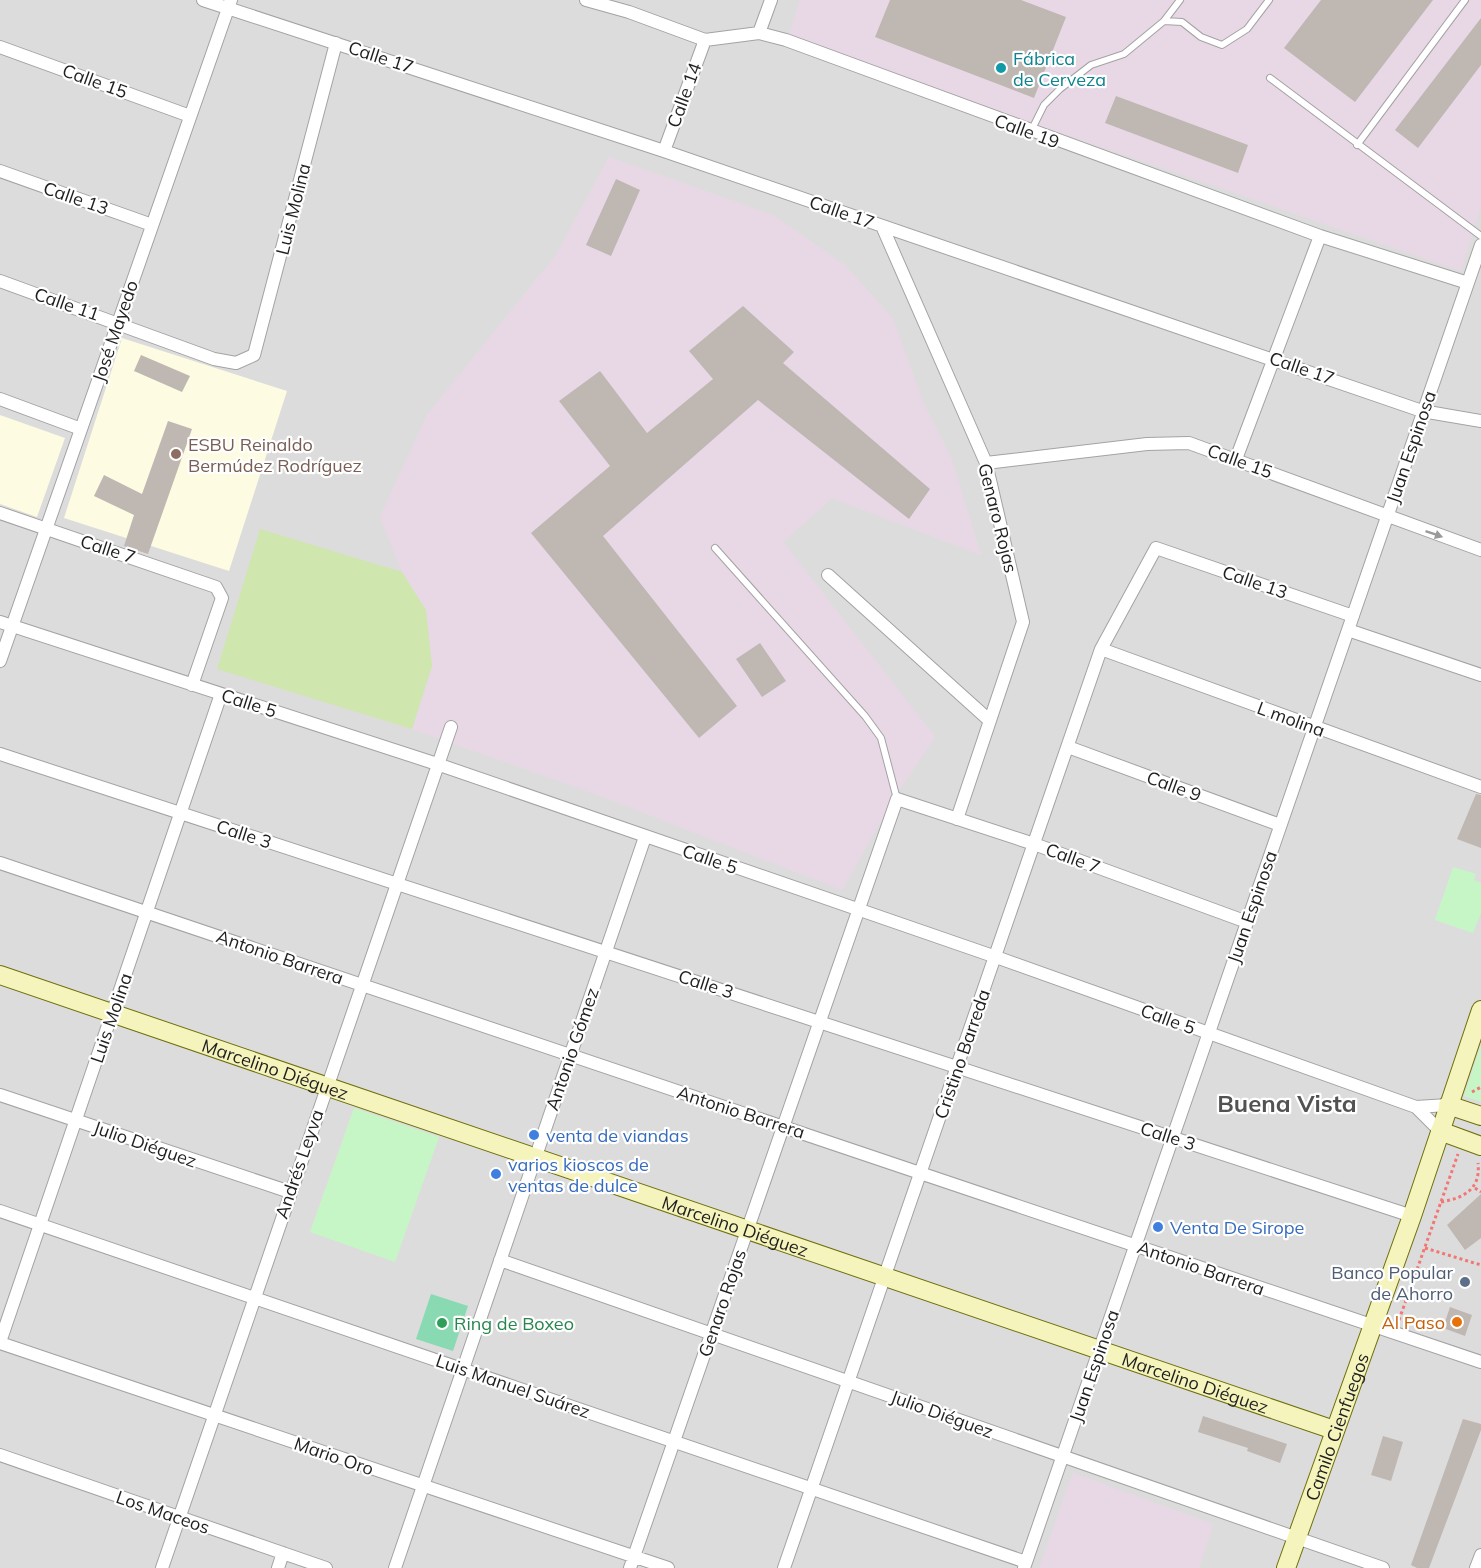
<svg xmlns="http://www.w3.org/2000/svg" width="1481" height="1568" viewBox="0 0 1481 1568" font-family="Mulish,sans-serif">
<rect width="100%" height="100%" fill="#efebe6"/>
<path fill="#dddcdc" d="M0,0H1481V1568H0Z"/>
<path fill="#e8d8e6" d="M800,0H1481V205L1461,271L788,39Z
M609,157L773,215L846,266L893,319L923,402L951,457L981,555L832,498L783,542L935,737L894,798L842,890L598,795L412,729L432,666L426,610L402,572L380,517L427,415L556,255Z
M1073,1473L1213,1524L1199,1568H1039Z"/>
<path fill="#fdfbe1" d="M122,338L287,391L229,571L64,518Z
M0,415L65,438L37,517L0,504Z"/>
<path fill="#cfe6af" d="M260,529L402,572L426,610L432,666L412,729L217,669Z"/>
<path fill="#c6f6c6" d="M1453,867L1476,874L1474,880L1481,883V913L1473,933L1435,920Z
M1481,1044V1102L1464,1096Z
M354,1108L439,1137L395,1262L310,1232Z"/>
<path fill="#89d9b3" d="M431,1294L468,1306L453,1351L416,1339Z"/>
<path fill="#bfb7b2" d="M890,0H1021L1066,17L1034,98L875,37Z
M1321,0H1433L1355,102L1284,48Z
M1481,18V65L1418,148L1395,130Z
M1116,96L1248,145L1238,173L1105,123Z
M616,179L640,190L611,256L586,245Z
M743,306L794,352L783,363L930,489L909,519L758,400L603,536L737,706L699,738L531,533L610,466L559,401L600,371L647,433L713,379L689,351Z
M141,355L190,376L182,392L134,371Z
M168,421L192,429L148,554L124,546L134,515L94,496L104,475L142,494Z
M760,643L786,681L762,697L736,659Z
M1476,794L1481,795V848L1457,839Z
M1481,1194V1238L1465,1250L1447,1225Z
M1450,1307L1472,1315L1465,1336L1443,1328Z
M1203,1416L1287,1444L1280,1463L1247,1451L1248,1448L1198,1432Z
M1463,1419L1481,1424V1430L1429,1568H1417L1411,1565Z
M1383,1436L1403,1442L1391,1481L1371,1475Z"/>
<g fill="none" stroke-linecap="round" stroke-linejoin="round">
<g stroke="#a3a3a3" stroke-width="8">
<path id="lane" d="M1164,21L1180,0
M1270,78L1481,236
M1031,131L1044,105L1060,89L1091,65L1124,54L1164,21L1182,22L1201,37L1222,45L1247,29L1269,0
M1357,145L1465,0
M715,548L865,716L881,738L897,799"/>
</g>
<g stroke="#a3a3a3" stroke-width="14">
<path id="street" d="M203,0L664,151L1422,411L1481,421
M586,0L629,12L705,40L759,33L786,40L1320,236L1468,283
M759,33L771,0
M0,47L190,116
M664,151L705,40
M0,171L152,225
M882,226L986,463L1023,622L957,819
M0,281L214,359L236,363L254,355L336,43
M0,399L81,429
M1236,459L1320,236
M986,463L1147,444L1189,443L1481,550
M0,513L216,587L222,598L192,685
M828,575L990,721
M0,622L437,764L996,957L1416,1107L1448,1105
M1348,630L1481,675
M1101,649L1481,787
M0,661L231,0
M1068,747L1280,825
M0,754L1412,1216
M0,863L1481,1362
M0,1095L290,1192
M1416,1107L1440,1131
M0,1211L1026,1562
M500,1260L1383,1568
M0,1342L221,694
M0,1343L668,1568
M0,1455L326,1568
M162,1568L451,727
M278,1568L283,1553
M395,1568L645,837
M630,1568L897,799L1034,844L1247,922
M784,1568L1101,649L1156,548L1353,616
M1024,1568L1481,245
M1476,1568L1481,1555"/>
</g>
<g stroke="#6e700c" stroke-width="20">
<g id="secondary">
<path id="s1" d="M0,975L1334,1430"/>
<path d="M1448,1105L1481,1116"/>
<path d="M1440,1131L1481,1146"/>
<path id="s2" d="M1286,1568L1412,1216L1481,1010"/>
</g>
</g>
<path stroke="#f17774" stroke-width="3" stroke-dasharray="3 3" stroke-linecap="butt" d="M1472,1092L1481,1087
M1475,1188L1481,1192
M1441,1202C1463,1198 1481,1190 1478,1163
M1425,1248L1481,1265
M1399,1320L1458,1154"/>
<use href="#lane" stroke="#fff" stroke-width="6"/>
<use href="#street" stroke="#fff" stroke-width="12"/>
<use href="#secondary" stroke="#f6f4bd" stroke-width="18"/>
</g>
<defs><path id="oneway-solid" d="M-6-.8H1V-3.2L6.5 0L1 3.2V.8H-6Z" transform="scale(1.5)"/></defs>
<use fill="#9a9a9a" href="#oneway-solid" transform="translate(1434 534) rotate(19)"/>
<circle fill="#0f9aa8" stroke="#fff" stroke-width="2" cx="1001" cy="68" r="6"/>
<circle fill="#8d6e63" stroke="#fff" stroke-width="2" cx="176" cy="454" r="6"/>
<g fill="#3f7fe0" stroke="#fff" stroke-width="2">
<circle cx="534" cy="1135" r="6"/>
<circle cx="496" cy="1174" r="6"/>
<circle cx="1158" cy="1227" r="6"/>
</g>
<circle fill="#5c6f8a" stroke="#fff" stroke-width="2" cx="1465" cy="1282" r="6"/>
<circle fill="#e8710a" stroke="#fff" stroke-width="2" cx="1457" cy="1322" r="6"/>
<circle fill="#2e9e5b" stroke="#fff" stroke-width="2" cx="442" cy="1323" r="6"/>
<g text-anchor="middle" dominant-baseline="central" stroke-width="4.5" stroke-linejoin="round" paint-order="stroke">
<g font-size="18" fill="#1f1f1f" stroke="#fff">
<text transform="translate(381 57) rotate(18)">Calle 17</text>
<text transform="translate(95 81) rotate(20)">Calle 15</text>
<text transform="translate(684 95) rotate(-70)">Calle 14</text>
<text transform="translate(1027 131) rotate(20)">Calle 19</text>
<text transform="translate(76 198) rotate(19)">Calle 13</text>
<text transform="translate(293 209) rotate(-76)">Luis Molina</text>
<text transform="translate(842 212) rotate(19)">Calle 17</text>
<text transform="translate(67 304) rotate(19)">Calle 11</text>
<text transform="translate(115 331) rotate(-71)">José Mayedo</text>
<text transform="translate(1302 368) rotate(19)">Calle 17</text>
<text transform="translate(1411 447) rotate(-71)">Juan Espinosa</text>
<text transform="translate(1240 461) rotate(20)">Calle 15</text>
<text transform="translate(998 518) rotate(76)">Genaro Rojas</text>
<text transform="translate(108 549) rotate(18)">Calle 7</text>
<text transform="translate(1255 582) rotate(19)">Calle 13</text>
<text transform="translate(249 703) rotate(18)">Calle 5</text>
<text transform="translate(1291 719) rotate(20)">L molina</text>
<text transform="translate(1174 786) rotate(20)">Calle 9</text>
<text transform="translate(244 834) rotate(18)">Calle 3</text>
<text transform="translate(1073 858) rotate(20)">Calle 7</text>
<text transform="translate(710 859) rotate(19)">Calle 5</text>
<text transform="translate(1252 907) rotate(-71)">Juan Espinosa</text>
<text transform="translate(280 957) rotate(19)">Antonio Barrera</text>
<text transform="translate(706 984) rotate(18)">Calle 3</text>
<text transform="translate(111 1018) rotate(-71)">Luis Molina</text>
<text transform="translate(1168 1019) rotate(20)">Calle 5</text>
<text transform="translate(572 1049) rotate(-71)">Antonio Gómez</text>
<text transform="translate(962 1054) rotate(-71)">Cristino Barreda</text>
<text stroke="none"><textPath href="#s1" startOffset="291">Marcelino Diéguez</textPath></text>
<text transform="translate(741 1112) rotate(18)">Antonio Barrera</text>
<text transform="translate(1168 1136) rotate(18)">Calle 3</text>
<text transform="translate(145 1144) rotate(19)">Julio Diéguez</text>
<text transform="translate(299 1164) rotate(-71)">Andrés Leyva</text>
<text stroke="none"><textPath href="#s1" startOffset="777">Marcelino Diéguez</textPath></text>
<text transform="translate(1201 1268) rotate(19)">Antonio Barrera</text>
<text transform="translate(722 1303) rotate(-71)">Genaro Rojas</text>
<text transform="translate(1094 1366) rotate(-71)">Juan Espinosa</text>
<text stroke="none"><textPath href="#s1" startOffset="1263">Marcelino Diéguez</textPath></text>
<text transform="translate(513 1386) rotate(19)">Luis Manuel Suárez</text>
<text transform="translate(942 1414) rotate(20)">Julio Diéguez</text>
<text stroke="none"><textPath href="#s2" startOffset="150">Camilo Cienfuegos</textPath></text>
<text transform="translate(334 1456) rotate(19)">Mario Oro</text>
<text transform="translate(163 1512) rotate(19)">Los Maceos</text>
</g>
<g font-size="18" fill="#0d838f" stroke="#fff" text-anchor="start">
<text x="1013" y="58">Fábrica<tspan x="1013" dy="21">de Cerveza</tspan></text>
</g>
<g font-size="18" fill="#785e54" stroke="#fff" text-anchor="start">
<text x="188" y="444">ESBU Reinaldo<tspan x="188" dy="21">Bermúdez Rodríguez</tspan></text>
</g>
<g font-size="18" fill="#366cbe" stroke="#fff" text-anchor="start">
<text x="546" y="1135">venta de viandas</text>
<text x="508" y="1164">varios kioscos de<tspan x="508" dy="21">ventas de dulce</tspan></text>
<text x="1170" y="1227">Venta De Sirope</text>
</g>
<g font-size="18" fill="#4e5e75" stroke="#fff" text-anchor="end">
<text x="1453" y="1272">Banco Popular<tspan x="1453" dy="21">de Ahorro</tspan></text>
</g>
<g font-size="18" fill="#c56008" stroke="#fff" text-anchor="end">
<text x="1445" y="1322">Al Paso</text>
</g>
<g font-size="18" fill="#27864d" stroke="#fff" text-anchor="start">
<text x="454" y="1323">Ring de Boxeo</text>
</g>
<g font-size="24" font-weight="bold" fill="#525252" stroke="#fff">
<text x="1287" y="1103">Buena Vista</text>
</g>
</g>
</svg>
